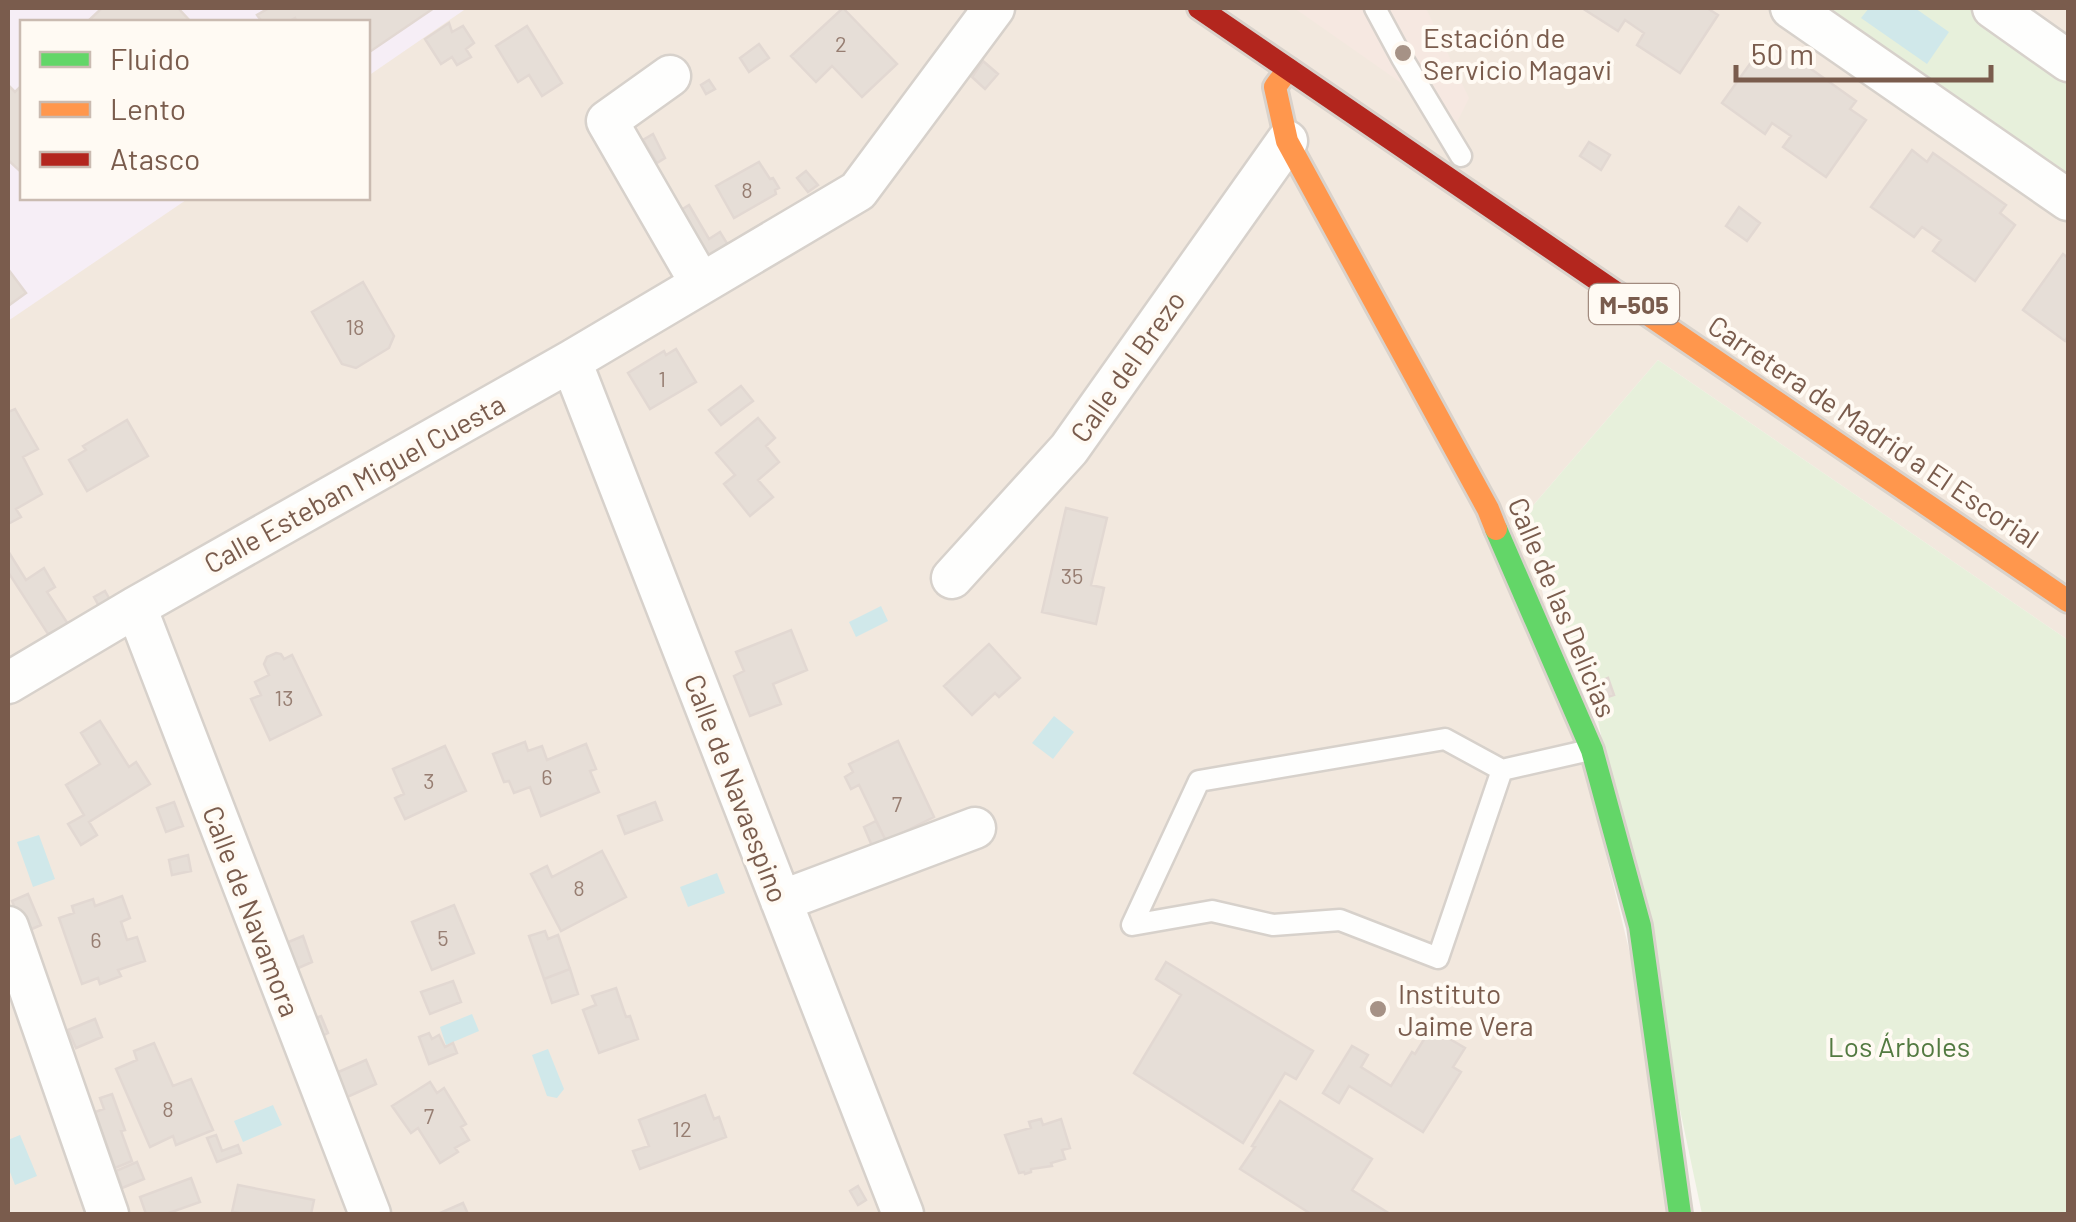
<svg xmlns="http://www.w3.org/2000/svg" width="2076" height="1222" viewBox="0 0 2076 1222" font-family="Barlow,sans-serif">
<rect width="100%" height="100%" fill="#f9f5f0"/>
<path fill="#f2e8de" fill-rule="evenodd" d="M8,8H2068V640L1658,360L1524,516L1693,1214H8ZM22,22H368V198H22Z"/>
<path fill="#f6e8e1" d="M1294,8H1426L1469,98L1457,122Z"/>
<path fill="#f6eef6" d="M8,8H467L368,76V22H22V198H189L8,321Z"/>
<path fill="#e7f0db" d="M1817,8H1968L2068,78V184Z
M1658,360L2068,640V1214H1702L1594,702L1524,516Z"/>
<path fill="#d0e8ea" d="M1869,8H1915L1949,32L1927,64L1861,18Z
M881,606L888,621L856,637L849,622Z
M1054,716L1074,732L1053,759L1032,743Z
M39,835L55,879L33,887L17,842Z
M717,873L725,893L688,907L680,887Z
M472,1014L479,1031L446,1045L440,1027Z
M548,1049L564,1089L557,1098L547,1096L532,1055Z
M273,1105L282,1125L243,1142L234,1121Z
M20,1135L37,1176L15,1185L8,1167V1140Z"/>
<path fill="#e6ded7" stroke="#e2d8d2" stroke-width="2.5" d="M102,8H178L191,22H87Z
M269,8H434L368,53V22H297L295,18L288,22H262L257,15Z
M843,8L897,64L862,97L832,66L816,82L791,56Z
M1582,8H1707L1718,15L1680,73L1637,45L1644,33L1625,20L1618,31Z
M449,23L452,32L463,26L474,43L466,49L471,57L457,65L452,57L441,64L425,39Z
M527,26L562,83L542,96L529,75L518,82L496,46Z
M759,44L769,58L749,72L740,58Z
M1762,47L1777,58L1783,49L1856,101L1850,109L1866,120L1826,177L1783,147L1791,136L1772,123L1765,134L1722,103Z
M983,61L998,74L985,89L972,77Z
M709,80L715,89L706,94L701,85Z
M8,85L15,92L22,85V173L8,160Z
M653,134L665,158L657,163L643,140Z
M1589,142L1610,155L1601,170L1580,156Z
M1912,150L1927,162L1933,153L2006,205L2000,213L2015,225L1975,281L1933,251L1941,240L1922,227L1914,237L1871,207Z
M759,162L770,179L773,178L779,188L775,190L776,194L734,218L716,186Z
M806,171L818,185L808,192L797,178Z
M689,205L709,239L720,232L728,245L705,258L678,212Z
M1739,207L1760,223L1747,241L1726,226Z
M2063,254L2068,258V336L2065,341L2023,310Z
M8,269L26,293L8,306Z
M363,282L394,336L389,348L356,368L342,364L312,312Z
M676,349L696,382L650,409L628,373L664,351L666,355Z
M741,386L753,401L721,425L709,410Z
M15,409L38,449L23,457L42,494L16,509L21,517L8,524V412Z
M758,418L775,438L766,446L779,462L758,480L773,497L750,516L724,484L735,475L716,453Z
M127,420L148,456L87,491L69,460L86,450L83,446Z
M1066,508L1107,518L1091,585L1104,588L1096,624L1042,612Z
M8,551L26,580L44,568L55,587L47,592L68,624L48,634L8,572Z
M105,591L110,600L99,606L94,597Z
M791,630L807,670L773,684L781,704L750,716L734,676L744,671L736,652Z
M989,644L1020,678L999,697L995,693L972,715L944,686Z
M276,653L281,654L284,659L292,655L321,715L270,740L251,699L261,695L255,682L269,675L264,664L267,657Z
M1608,678L1614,695L1595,701L1590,685Z
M100,721L129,767L136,762L150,784L89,822L97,835L81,845L68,824L84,815L66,785L100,764L81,733Z
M898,741L934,817L886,841L859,785L851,789L845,777L853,772L849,764Z
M525,742L528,751L542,746L547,760L586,744L596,769L590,771L599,792L541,816L530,787L514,793L509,781L504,782L493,754Z
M445,746L466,791L405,819L395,798L404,794L393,769Z
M174,802L183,826L166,832L157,808Z
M655,802L662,820L625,834L618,816Z
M876,821L886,841L872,846L864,827Z
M602,851L626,897L561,931L531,874L547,866L552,877Z
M188,855L191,871L172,875L169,860Z
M28,894L41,925L25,932L12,901Z
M122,896L130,918L121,922L127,940L137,937L145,961L118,970L121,976L100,984L98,978L82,984L59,918L74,913L72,906L93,899L95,906Z
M454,905L474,953L432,970L412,922Z
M545,931L548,939L558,935L570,969L544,979L529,936Z
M303,936L312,962L296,969L286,943Z
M1166,962L1313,1051L1296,1079L1285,1073L1243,1143L1134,1073L1181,995L1156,979Z
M570,969L578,994L552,1003L544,979Z
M453,981L461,1002L430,1014L421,992Z
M616,988L626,1017L630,1016L638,1039L599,1053L583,1010L596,1005L592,996Z
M321,1016L328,1033L320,1037L313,1019Z
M95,1019L102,1037L76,1048L68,1030Z
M1431,1028L1465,1048L1453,1067L1461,1072L1423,1132L1349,1086L1339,1103L1323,1093L1352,1046L1368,1055L1361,1067L1391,1086L1412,1052L1415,1054Z
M429,1033L432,1039L439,1035L445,1047L453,1043L457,1053L429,1064L419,1037Z
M154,1043L173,1086L191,1079L213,1130L176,1145L173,1136L150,1147L116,1069L137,1060L134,1051Z
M366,1060L376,1084L345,1098L336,1073Z
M430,1082L437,1093L444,1088L466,1124L461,1127L469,1140L455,1148L458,1152L440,1163L418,1128L411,1133L392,1106Z
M112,1094L125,1130L121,1131L132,1161L115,1168L95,1112L104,1109L100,1098Z
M705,1095L714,1119L719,1117L726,1137L640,1169L633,1151L649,1146L639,1120Z
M1280,1101L1372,1159L1352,1190L1390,1214H1311L1240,1169L1255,1147L1252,1146Z
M1041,1119L1043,1125L1061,1119L1070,1148L1062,1150L1065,1159L1051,1163L1052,1166L1031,1169V1172L1025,1174L1024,1172L1019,1173L1005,1135L1031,1128L1029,1122Z
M216,1135L222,1151L238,1145L241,1153L217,1162L207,1138Z
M137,1162L144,1179L122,1188L116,1171Z
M191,1178L200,1202L166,1214H146L140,1197Z
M238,1185L314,1200L311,1214H247L232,1212Z
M858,1186L866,1200L858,1205L850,1191Z
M463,1203L468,1214H438Z"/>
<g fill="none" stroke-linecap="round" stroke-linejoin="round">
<g stroke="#d7d1cb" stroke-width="25">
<path id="lane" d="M1375,8L1402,58L1461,156
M1502,770L1438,958L1340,920L1273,925L1212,911L1132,925L1199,781L1445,739L1502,770L1590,750"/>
</g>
<g stroke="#d7d1cb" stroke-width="45">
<path id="street" d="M1791,8L2068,200
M1993,8L2068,61
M670,76L607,121L701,284
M571,361L903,1214
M952,578L1069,449L1287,141
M136,607L370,1214
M8,683L136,607L571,361L858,191L994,8
M781,901L975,828
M8,927L108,1214"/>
</g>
<g stroke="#d9d2cb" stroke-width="28">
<path id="fast" d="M1496,529L1592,750L1640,926L1680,1214"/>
</g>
<g stroke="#d9d2cb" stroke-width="28">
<path id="slow" d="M1288,69L1275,87L1287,141L1488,509L1496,529
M1618,294L2068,601"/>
</g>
<g stroke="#d9d2cb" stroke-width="28">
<path id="jam" d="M1199,8L1618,294"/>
</g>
<use href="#lane" stroke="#fefefd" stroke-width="20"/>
<use href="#street" stroke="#fefefd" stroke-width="40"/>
<use href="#fast" stroke="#63d668" stroke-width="22"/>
<use href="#slow" stroke="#ff974d" stroke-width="22"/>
<use href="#jam" stroke="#b3261e" stroke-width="22"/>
</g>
<g fill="#a69286" stroke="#fffaf3" stroke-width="4">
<circle cx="1403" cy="53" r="10"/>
<circle cx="1378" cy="1009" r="10"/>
</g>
<g text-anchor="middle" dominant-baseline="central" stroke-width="8" stroke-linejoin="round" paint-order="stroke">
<g font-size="22" fill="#977e72">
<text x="841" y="43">2</text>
<text x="747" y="189">8</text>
<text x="355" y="326">18</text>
<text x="662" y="378">1</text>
<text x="1072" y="575">35</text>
<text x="284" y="697">13</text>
<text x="547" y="776">6</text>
<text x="429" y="780">3</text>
<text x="897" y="803">7</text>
<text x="579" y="887">8</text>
<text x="443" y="937">5</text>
<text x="96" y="939">6</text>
<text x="168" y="1108">8</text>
<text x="429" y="1115">7</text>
<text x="682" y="1128">12</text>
</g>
<rect fill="#fffaf3" stroke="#a28b7f" stroke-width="2.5" x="1589" y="284" width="90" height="40" rx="8"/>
<g font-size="25" font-weight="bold" fill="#7a5c4d">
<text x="1634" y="304">M-505</text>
</g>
<g font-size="28" fill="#7a5c4d" stroke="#fffaf3" text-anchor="start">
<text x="1423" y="37">Estación de<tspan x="1423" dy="32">Servicio Magavi</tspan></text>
<text x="1398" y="993">Instituto<tspan x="1398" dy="32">Jaime Vera</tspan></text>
</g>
<g font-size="28" fill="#7a5c4d" stroke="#fffaf3">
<text transform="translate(1127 366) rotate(-55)">Calle del Brezo</text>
<text transform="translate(1874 431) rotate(34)">Carretera de Madrid a El Escorial</text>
<text transform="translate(354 483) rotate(-29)">Calle Esteban Miguel Cuesta</text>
<text transform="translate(1563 607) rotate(67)">Calle de las Delicias</text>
<text transform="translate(737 788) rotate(69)">Calle de Navaespino</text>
<text transform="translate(252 911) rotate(69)">Calle de Navamora</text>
</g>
<g font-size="28" fill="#537a41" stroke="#fffaf3">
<text x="1899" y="1046">Los Árboles</text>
</g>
</g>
<rect width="2076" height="1222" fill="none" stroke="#7a5c4d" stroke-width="20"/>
<rect x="20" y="20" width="350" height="180" fill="#fffaf3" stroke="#cabbb1" stroke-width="2.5"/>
<rect x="40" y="52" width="50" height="15" fill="#63d668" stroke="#cabbb1" stroke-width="2.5"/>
<text x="110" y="70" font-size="30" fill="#7a5c4d">Fluido</text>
<rect x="40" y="102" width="50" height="15" fill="#ff974d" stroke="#cabbb1" stroke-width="2.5"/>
<text x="110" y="120" font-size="30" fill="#7a5c4d">Lento</text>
<rect x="40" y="152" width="50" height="15" fill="#b3261e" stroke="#cabbb1" stroke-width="2.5"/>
<text x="110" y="170" font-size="30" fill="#7a5c4d">Atasco</text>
<path d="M1736 65v15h255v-15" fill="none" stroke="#7a5c4d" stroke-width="5"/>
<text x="1751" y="65" font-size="30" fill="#7a5c4d" stroke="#fffaf3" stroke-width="8" paint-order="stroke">50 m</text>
</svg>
